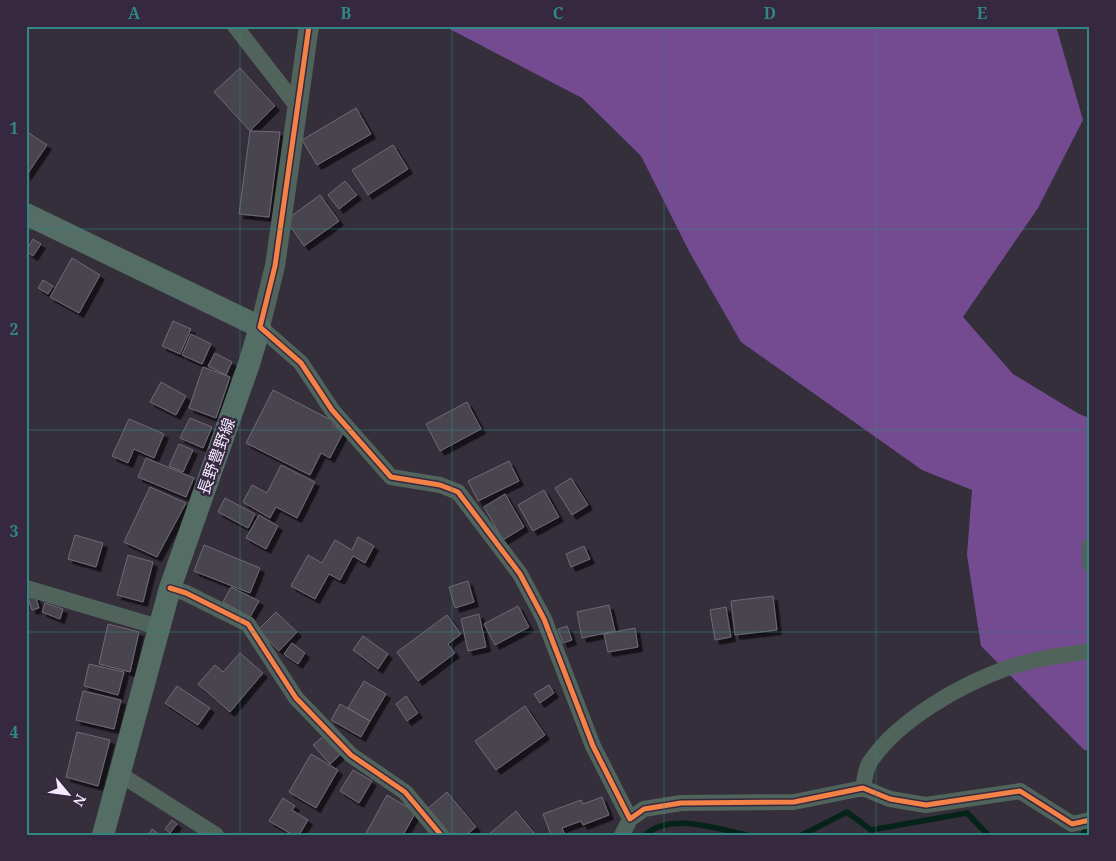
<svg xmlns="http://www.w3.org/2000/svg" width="1116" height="861" viewBox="0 0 1116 861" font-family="'Noto Serif','Noto Sans JP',serif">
<defs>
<filter id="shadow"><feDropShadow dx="4.5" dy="4.5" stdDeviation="0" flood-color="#0009"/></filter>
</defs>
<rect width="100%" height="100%" fill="#352e3b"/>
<path fill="#744b90" d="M444,26H1056L1083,120L1038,208L963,317L1013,374L1079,414L1090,418V751L1084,750L981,646L967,555L972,490L922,470L741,342L691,255L641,156L582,98Z"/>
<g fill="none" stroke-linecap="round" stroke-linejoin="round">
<path stroke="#052318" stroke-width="5.5" d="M645,835C671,812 716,829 747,835
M802,835L847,812L871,830L967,813L988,835
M1082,835L1090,825"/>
</g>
<path fill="#4a444f" stroke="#706975" filter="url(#shadow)" d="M240,68L275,106L250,131L214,92Z
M356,108L371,134L317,165L302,140Z
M26,131L47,145L26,176Z
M250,131L280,132L269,217L239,214Z
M393,145L408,169L368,195L352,170Z
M345,181L357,195L339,209L328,195Z
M320,195L339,221L304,246L286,220Z
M33,239L41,244L33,256L26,251Z
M72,258L100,275L79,313L50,297Z
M43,280L53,286L48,294L38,288Z
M173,321L191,329L180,354L162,346Z
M191,334L211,344L202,364L182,355Z
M215,353L232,362L226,375L208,366Z
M203,367L230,377L216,418L189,408Z
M161,382L186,396L176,415L150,402Z
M273,390L335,422L333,426L344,431L330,458L321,453L310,475L246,443Z
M467,402L481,429L440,451L426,424Z
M190,418L212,427L203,448L180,438Z
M129,419L164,434L154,458L134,449L128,463L112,456Z
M179,444L193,450L183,472L169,466Z
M146,458L194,478L186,497L138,477Z
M509,461L519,481L478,501L468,481Z
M281,465L315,482L297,518L276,507L270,518L243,502L252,485L267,493Z
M571,478L588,505L572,515L555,488Z
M150,487L186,503L157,557L124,542Z
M544,490L559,517L533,531L518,505Z
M505,494L524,527L503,540L484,507Z
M225,498L255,514L248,528L218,512Z
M259,515L278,526L266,549L246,538Z
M75,535L103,543L96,567L68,559Z
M358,537L374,546L365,563L353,556L340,580L329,574L315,599L291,586L308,555L322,563L335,540L352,550Z
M204,545L260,568L250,593L194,571Z
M584,546L590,559L571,567L566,554Z
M128,555L153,562L143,602L117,595Z
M468,581L474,602L455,608L449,587Z
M231,587L259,601L250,617L223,602Z
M35,595L39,608L32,610L28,598Z
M773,596L777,630L735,635L731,601Z
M45,603L63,609L60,619L42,612Z
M609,605L615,631L582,638L577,612Z
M518,606L529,627L495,645L484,624Z
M726,607L731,637L715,640L710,610Z
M276,612L297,632L279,651L258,630Z
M479,614L486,647L468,651L461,619Z
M447,615L461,634L448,644L455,653L418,681L397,652Z
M108,624L139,632L130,672L99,664Z
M567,626L572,640L563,643L558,629Z
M635,628L638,647L608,652L604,634Z
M363,636L388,654L378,669L353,650Z
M292,643L305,653L298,664L284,654Z
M240,653L263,673L230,712L198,684L215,665L223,672Z
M89,664L124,672L118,695L84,686Z
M364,681L386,694L370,721L348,708Z
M549,685L554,693L540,703L534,694Z
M177,686L210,708L198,725L165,703Z
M83,691L121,700L114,729L76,720Z
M406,696L418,713L407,721L396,704Z
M340,704L370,721L361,737L331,720Z
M525,706L545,735L496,770L475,741Z
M77,732L110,740L98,786L66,777Z
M325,735L342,753L330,764L313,745Z
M311,754L338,770L316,808L289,792Z
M353,770L372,781L359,803L340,791Z
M447,792L476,827L466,835H447L426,810Z
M387,795L416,812L403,835H365Z
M602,797L609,815L583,825L581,821L562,828L565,835H551L543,814L581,800L583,804Z
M283,798L295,806L292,810L308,820L299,835H293L269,821Z
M516,811L535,834L488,835Z
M172,820L177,824L170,833L165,829Z
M152,829L160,835H148Z"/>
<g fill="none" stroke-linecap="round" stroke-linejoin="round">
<path stroke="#50645c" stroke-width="16" d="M235,26L297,106
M260,327L301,363L332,410L391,477L440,485L458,492L520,574L544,619L593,746L630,819L644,809L681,803L794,802L863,788L890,799L926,805L1020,791L1072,824L1090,820
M1090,546V564
M26,588L158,627
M170,588L186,593L248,624L296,698L351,755L405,792L441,835
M118,773L216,835
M863,788C865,780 865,769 870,762C898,720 960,685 1007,668C1034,659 1062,655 1090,651
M622,835L630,819"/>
<path stroke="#50645c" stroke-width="20" d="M260,327L275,266L309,26"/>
<path stroke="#556e65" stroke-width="22" d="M26,214L260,327L249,364L170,588L103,835"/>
<g stroke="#362841" stroke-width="8">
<path id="cycleway" d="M309,26L275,266L260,327L301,363L332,410L391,477L440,485L458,492L520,574L544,619L593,746L630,819L644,809L681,803L794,802L863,788L890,799L926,805L1020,791L1072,824L1090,820
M170,588L186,593L248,624L296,698L351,755L405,792L441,835"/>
</g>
<use href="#cycleway" stroke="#f48246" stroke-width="5"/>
</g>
<path fill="none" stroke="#318783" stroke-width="1" stroke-opacity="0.55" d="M240,26V835M452,26V835M664,26V835M876,26V835M26,229H1090M26,430H1090M26,632H1090"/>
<g text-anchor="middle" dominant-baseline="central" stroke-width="5" stroke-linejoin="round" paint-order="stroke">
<g font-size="16" fill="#f3eafb" stroke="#362841">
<text transform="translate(216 456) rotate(-70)">長野豊野線</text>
</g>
</g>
<rect width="1116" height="861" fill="none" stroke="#362841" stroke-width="55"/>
<g transform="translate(68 794) rotate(119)" stroke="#362841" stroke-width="4" paint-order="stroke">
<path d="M0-4L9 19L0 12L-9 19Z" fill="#f3eafb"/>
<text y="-8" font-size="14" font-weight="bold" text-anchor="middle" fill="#f3eafb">N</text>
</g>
<rect x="28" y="28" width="1060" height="806" fill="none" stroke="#318783" stroke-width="2"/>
<g font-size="16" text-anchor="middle" font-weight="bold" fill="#318783">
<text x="134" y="19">A</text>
<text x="346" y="19">B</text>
<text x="558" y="19">C</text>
<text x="770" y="19">D</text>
<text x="982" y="19">E</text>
<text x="14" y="134">1</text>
<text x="14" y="335">2</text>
<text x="14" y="537">3</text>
<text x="14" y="738">4</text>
</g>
</svg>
